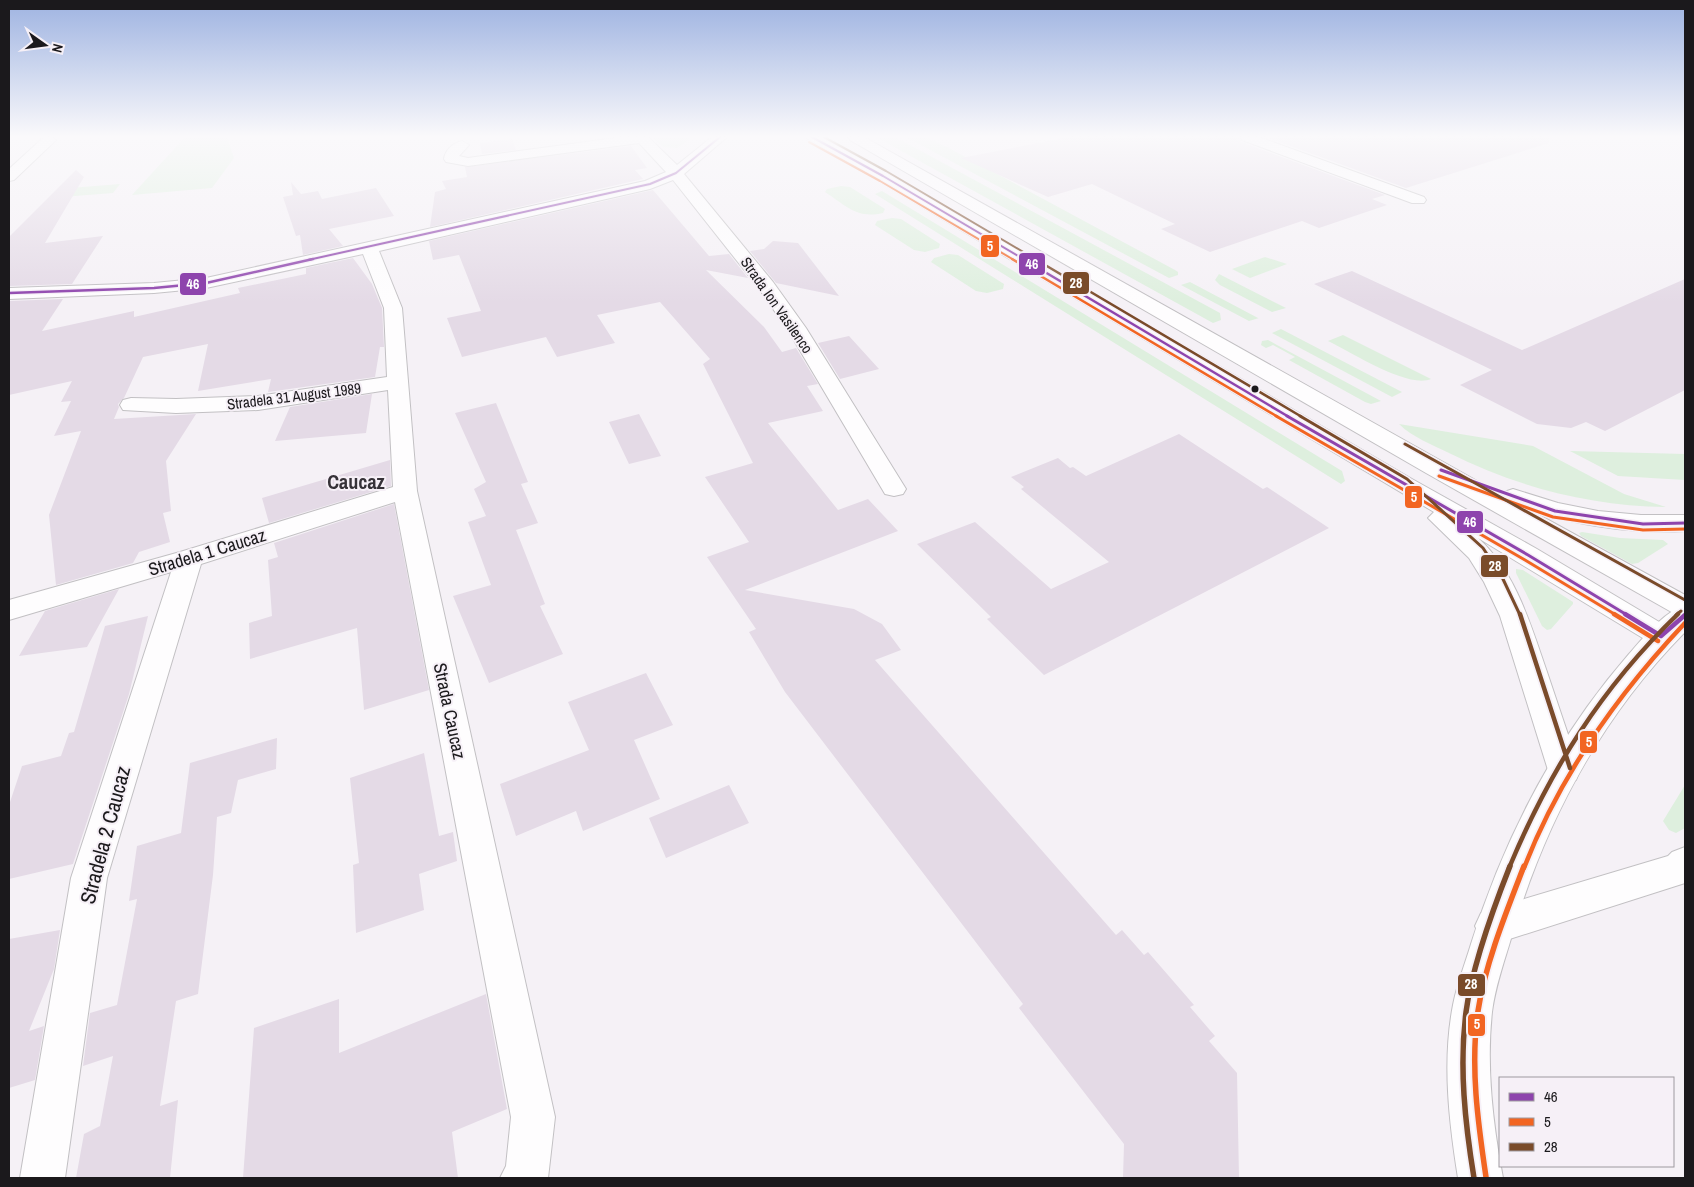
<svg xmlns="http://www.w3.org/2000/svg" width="1694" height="1187" viewBox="0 0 1694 1187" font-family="'Archivo Narrow',sans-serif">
<rect width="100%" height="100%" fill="#f5f1f6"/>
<path fill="#deefde" d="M185,137H227L234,158L212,188L132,195Z
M652,137H692L677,148L664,147Z
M876,137H895L1220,313L1221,320L1213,323Z
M906,137H925L947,147L1175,270L1178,272V275L1169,278Z
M120,184L113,193L62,197L70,188Z
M841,186L850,187L885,209L883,213C856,219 847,206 825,192L827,189Z
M882,191L1342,471L1345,481L1341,484L875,194Z
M892,218L901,219L940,244L939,248L925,252L914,250L875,225L877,221Z
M949,254L958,255L1004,284L1003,289L987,293L976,291L931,262L934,258Z
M1265,257L1287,264L1250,278L1232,269Z
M1219,274L1286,308L1272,312L1220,285L1215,280Z
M1190,282L1258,318H1259L1249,321L1181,285Z
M1281,329L1402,392L1392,397L1272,333Z
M1343,335L1431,379C1408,389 1351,352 1328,341Z
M1268,340L1277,345L1381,401L1371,404L1365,402L1289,360L1295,357L1273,345L1266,348L1261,345L1262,341Z
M1399,424L1533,446L1624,494L1666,507C1589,506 1517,487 1449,453C1433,445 1412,437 1399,424Z
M1570,451L1685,454V480L1618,476Z
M1582,532L1620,538L1663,540L1668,544L1638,563L1632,564L1581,536L1579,533Z
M1516,569L1523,570L1573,602V604L1551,629L1547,630L1542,626L1516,573Z
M1685,785V828L1676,833L1669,830L1663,821Z"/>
<path fill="#e4dae6" d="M1074,136H1238L1241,142L1385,195L1372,199L1387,205L1319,228L1302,221L1210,252L1161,229L1175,224L1092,184L1048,197L961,158Z
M1263,136H1548L1549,143L1406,188Z
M512,139L516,150L482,154L480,143Z
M631,146L647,168L635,170L643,179L430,227L435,192L446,189L442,181L467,177L465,167Z
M76,170L84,177L45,243L103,236L72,284L9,286V237Z
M291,182L301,194L318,191L322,199L376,188L394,216L329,229L343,246L303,255L300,235L296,236L283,197L293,195Z
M653,190L709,256L729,254L748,278L706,270L764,327L782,352L796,348L818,384L807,386L823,411L768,423L838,510L868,499L898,531L745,590L854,609L882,624L901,650L875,660L1116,935L1122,930L1144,955L1148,952L1194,1005L1190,1007L1215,1036L1209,1041L1237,1073L1239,1178H1123L1124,1144L1019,1008L1023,1004L785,692L749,632L756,629L707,557L749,542L705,477L753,463L703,364L710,359L660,302L597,315L615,343L557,357L546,337L462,357L447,318L481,311L459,255L433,260L429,241Z
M773,241L798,243L839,296L776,283L750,251L764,249Z
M353,258L372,284L382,308L384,347H380L375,377L268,392L271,379L198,391L208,344L143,357L124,398L118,404L119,407L114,419L196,414L166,461L171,511L163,513L170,542L139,552L133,563L56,585L49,515L81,431L54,436L71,401L61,402L72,381L9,395V301L63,299L42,331L134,311V317L240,293L238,288L306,274V268Z
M1352,271L1522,350L1685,279V390L1605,431L1586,422L1571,428L1537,424L1460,385L1492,370L1314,284Z
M849,336L879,369L840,379L818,343Z
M372,394L366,433L275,441L290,407Z
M496,403L528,482L521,484L538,523L516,530L545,604L540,606L563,654L489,683L453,596L491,585L468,522L486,516L474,489L486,482L455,413Z
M639,414L661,456L629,464L609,422Z
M1179,434L1263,489L1267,487L1329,528L1044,675L987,619L991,617L917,544L975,522L1051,589L1109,562L1021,489L1024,487L1011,477L1058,458L1070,468L1073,467L1086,476Z
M390,460L391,486L269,523L262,498Z
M394,504L429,690L364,710L357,628L250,659L249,623L272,616L268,560L278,557L274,543Z
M119,589L87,647L19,656L45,611Z
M148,616L129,694L73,864L9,879V805L22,766L61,756L69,733L74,732L105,626Z
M646,673L673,725L634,740L660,799L583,831L576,811L516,836L500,784L589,750L568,702Z
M277,738L276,769L238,780L231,813L217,817L213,875L198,994L176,1001L160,1106L178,1100L170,1178H76L84,1134L100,1126L113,1056L83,1066L90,1013L117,1005L137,899L129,901L137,846L181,833L190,763Z
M424,753L439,836L453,832L457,861L419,874L424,910L356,933L353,865L359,863L350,778Z
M729,785L749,823L666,858L649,818Z
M60,930L54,969L29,1031L44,1026L35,1080L9,1088V939Z
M486,994L507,1109L452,1132L458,1178H243L254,1028L339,999V1053Z"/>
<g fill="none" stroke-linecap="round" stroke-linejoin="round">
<g stroke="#c2c0c3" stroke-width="2">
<path id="minor" d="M44,137H52L56,140L14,180L9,181V169Z
M623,137H648L677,165L712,137H727L684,174L773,282L806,328L906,489L903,494L894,496L885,494L789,332L760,290L673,180L650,189L379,251L402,308L417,491L555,1117L548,1178H500L506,1166L511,1117L395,502L201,564L107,878L65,1178H20L71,878L171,572L9,620V600L180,552L393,487L388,390L258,410L176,413L123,410L120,405L123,400L131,398L176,399L258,396L387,377L384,308L363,254L206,288L154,293L9,299V288L154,283L206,278L645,181L666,172L639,143L468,166L446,162L444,159C445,150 453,143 462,141L469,145L459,156L468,158Z
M1240,137H1259L1424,197L1426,200L1424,203H1412L1242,140Z
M1685,847V883L1494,944L1481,939L1475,926L1481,913L1494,908L1668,856L1672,852Z"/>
</g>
<g stroke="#c2c0c3" stroke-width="2">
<path id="major" d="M1685,605V632C1600,718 1543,826 1510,942C1503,965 1495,988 1492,1012C1486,1068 1493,1124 1503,1178H1458C1449,1122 1442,1061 1453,1005C1457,984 1465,964 1471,944C1504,838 1556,738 1629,654C1643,638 1665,611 1685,605Z"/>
</g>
<g stroke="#c2c0c3" stroke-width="2">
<path id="highway" d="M805,137H821L888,173L1412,479L1537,549L1671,629L1675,636L1671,643L1661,646L1651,643L1478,538C1516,572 1531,626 1547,672C1558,705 1569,737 1580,770L1576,780L1564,784L1552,780L1548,770L1500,616L1484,582L1469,558L1428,518L1434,512Z
M848,137H864L1502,495L1504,492L1513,489L1558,503L1598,511L1641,515H1685V531C1633,534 1582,526 1532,511L1685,595V617L1675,614L1426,473L850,140Z"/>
</g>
<use href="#minor" fill="#fefdfe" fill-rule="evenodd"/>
<use href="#major" fill="#fefdfe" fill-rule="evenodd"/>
<use href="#highway" fill="#fefdfe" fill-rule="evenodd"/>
<g stroke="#f6f0f7" stroke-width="4">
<path id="bus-1-far3" d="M812,137L883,176L1025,260
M308,260L650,184L676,173L720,137"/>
</g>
<g stroke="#f6f0f7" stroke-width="5">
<path id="bus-1-far2" d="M1023,259L1289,417
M9,293L154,288L206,283L313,259"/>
</g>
<g stroke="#f6f0f7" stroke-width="6">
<path id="bus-1-far1" d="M1287,416L1528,555L1627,615
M1441,470L1555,511L1643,524L1685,523"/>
</g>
<g stroke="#f6f0f7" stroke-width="8">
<path id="bus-1" d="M1625,614L1661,636L1685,615"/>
</g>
<g stroke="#f6f0f7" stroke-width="4">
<path id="bus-2-far4" d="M809,142L880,181L1014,260"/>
</g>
<g stroke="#f6f0f7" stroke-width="5">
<path id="bus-2-far3" d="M1012,259L1278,417"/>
</g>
<g stroke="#f6f0f7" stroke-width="6">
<path id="bus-2-far2" d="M1276,416L1525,560L1616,615
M1439,476L1553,517L1643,530L1685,529"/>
</g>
<g stroke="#f6f0f7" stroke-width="8">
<path id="bus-2-far1" d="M1614,614L1658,641
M1524,868C1560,775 1617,695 1685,623"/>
</g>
<g stroke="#f6f0f7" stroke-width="9">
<path id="bus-2" d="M1486,1177C1478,1123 1470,1066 1478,1011C1485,964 1507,910 1524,866"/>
</g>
<g stroke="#f6f0f7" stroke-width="4">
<path id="bus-3-far4" d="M824,137L886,171L1037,260"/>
</g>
<g stroke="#f6f0f7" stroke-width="5">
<path id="bus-3-far3" d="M1035,259L1302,417"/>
</g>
<g stroke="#f6f0f7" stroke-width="6">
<path id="bus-3-far2" d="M1300,416L1407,479L1483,548L1502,577L1520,615
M1405,444L1685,600
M1676,615L1681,611"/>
</g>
<g stroke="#f6f0f7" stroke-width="8">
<path id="bus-3-far1" d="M1520,614L1570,768
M1509,868C1550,770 1601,688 1678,614"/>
</g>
<g stroke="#f6f0f7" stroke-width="9">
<path id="bus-3" d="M1474,1178C1465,1123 1459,1067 1466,1012C1472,967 1493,909 1510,866"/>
</g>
<use href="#bus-1-far3" stroke="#8e44ad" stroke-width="2"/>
<use href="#bus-1-far2" stroke="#8e44ad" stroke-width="2.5"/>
<use href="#bus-1-far1" stroke="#8e44ad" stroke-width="3"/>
<use href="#bus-1" stroke="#8e44ad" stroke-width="4.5"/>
<use href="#bus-2-far4" stroke="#f26522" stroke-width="2"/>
<use href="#bus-2-far3" stroke="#f26522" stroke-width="2.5"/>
<use href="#bus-2-far2" stroke="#f26522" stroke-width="3"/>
<use href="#bus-2-far1" stroke="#f26522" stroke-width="4.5"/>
<use href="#bus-2" stroke="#f26522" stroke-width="5.5"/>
<use href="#bus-3-far4" stroke="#7a4b2a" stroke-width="2"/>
<use href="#bus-3-far3" stroke="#7a4b2a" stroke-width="2.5"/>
<use href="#bus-3-far2" stroke="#7a4b2a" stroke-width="3"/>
<use href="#bus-3-far1" stroke="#7a4b2a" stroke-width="4.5"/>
<use href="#bus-3" stroke="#7a4b2a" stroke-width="5.5"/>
</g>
<linearGradient id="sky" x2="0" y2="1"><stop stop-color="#9eb3e1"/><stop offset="0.45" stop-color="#faf9fb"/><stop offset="1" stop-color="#faf9fb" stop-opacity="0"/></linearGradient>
<rect width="1694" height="303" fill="url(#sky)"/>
<circle fill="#1b191c" stroke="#f6f0f7" stroke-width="2" cx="1255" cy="389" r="4.5"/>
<g text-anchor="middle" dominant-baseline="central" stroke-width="4" stroke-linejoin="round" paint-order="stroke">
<g font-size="15" fill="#1b191c" stroke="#f6f0f7">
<text transform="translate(777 305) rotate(55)">Strada Ion Vasilenco</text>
<text transform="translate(294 396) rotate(-7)">Stradela 31 August 1989</text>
</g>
<g font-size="18" fill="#1b191c" stroke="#f6f0f7">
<text transform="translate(207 552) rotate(-17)">Stradela 1 Caucaz</text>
<text transform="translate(450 711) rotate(78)">Strada Caucaz</text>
</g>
<g font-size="20" font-weight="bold" fill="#363238" stroke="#f6f0f7">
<text x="356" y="481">Caucaz</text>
</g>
<g font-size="21" fill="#1b191c" stroke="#f6f0f7">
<text transform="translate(105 835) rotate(-75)">Stradela 2 Caucaz</text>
</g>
</g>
<g stroke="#f6f0f7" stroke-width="2">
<rect x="980" y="234" width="20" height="24" rx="5" fill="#f26522"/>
<rect x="1018" y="252" width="28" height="24" rx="5" fill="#8e44ad"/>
<rect x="1062" y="271" width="28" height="24" rx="5" fill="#7a4b2a"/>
<rect x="179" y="272" width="28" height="24" rx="5" fill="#8e44ad"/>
<rect x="1404" y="485" width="19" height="24" rx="5" fill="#f26522"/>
<rect x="1456" y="510" width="28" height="24" rx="5" fill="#8e44ad"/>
<rect x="1480" y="554" width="29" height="24" rx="5" fill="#7a4b2a"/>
<rect x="1579" y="730" width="19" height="24" rx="5" fill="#f26522"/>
<rect x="1457" y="973" width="29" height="24" rx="5" fill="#7a4b2a"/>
<rect x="1467" y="1013" width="19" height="24" rx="5" fill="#f26522"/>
</g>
<g font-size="14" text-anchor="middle" font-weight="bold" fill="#fff">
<text x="990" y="251">5</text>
<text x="1032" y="269">46</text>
<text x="1076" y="288">28</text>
<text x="193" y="289">46</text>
<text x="1414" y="502">5</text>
<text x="1470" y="527">46</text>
<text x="1495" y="571">28</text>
<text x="1589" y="747">5</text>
<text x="1471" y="989">28</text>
<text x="1477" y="1029">5</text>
</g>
<rect width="1694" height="1187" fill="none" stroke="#1b191c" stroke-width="20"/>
<rect x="1499" y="1077" width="175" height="90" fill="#f6f0f7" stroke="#9e9a9f"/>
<rect x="1509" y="1093" width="25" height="8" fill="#8e44ad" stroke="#9e9a9f"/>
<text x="1544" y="1102" font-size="15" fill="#1b191c">46</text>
<rect x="1509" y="1118" width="25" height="8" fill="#f26522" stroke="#9e9a9f"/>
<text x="1544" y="1127" font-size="15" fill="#1b191c">5</text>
<rect x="1509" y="1143" width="25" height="8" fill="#7a4b2a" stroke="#9e9a9f"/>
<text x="1544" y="1152" font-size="15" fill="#1b191c">28</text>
<g transform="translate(45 45) rotate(104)" stroke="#f6f0f7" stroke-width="4" paint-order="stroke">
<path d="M0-4L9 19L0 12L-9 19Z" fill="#1b191c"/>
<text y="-8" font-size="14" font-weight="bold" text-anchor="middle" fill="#1b191c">N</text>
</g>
</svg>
